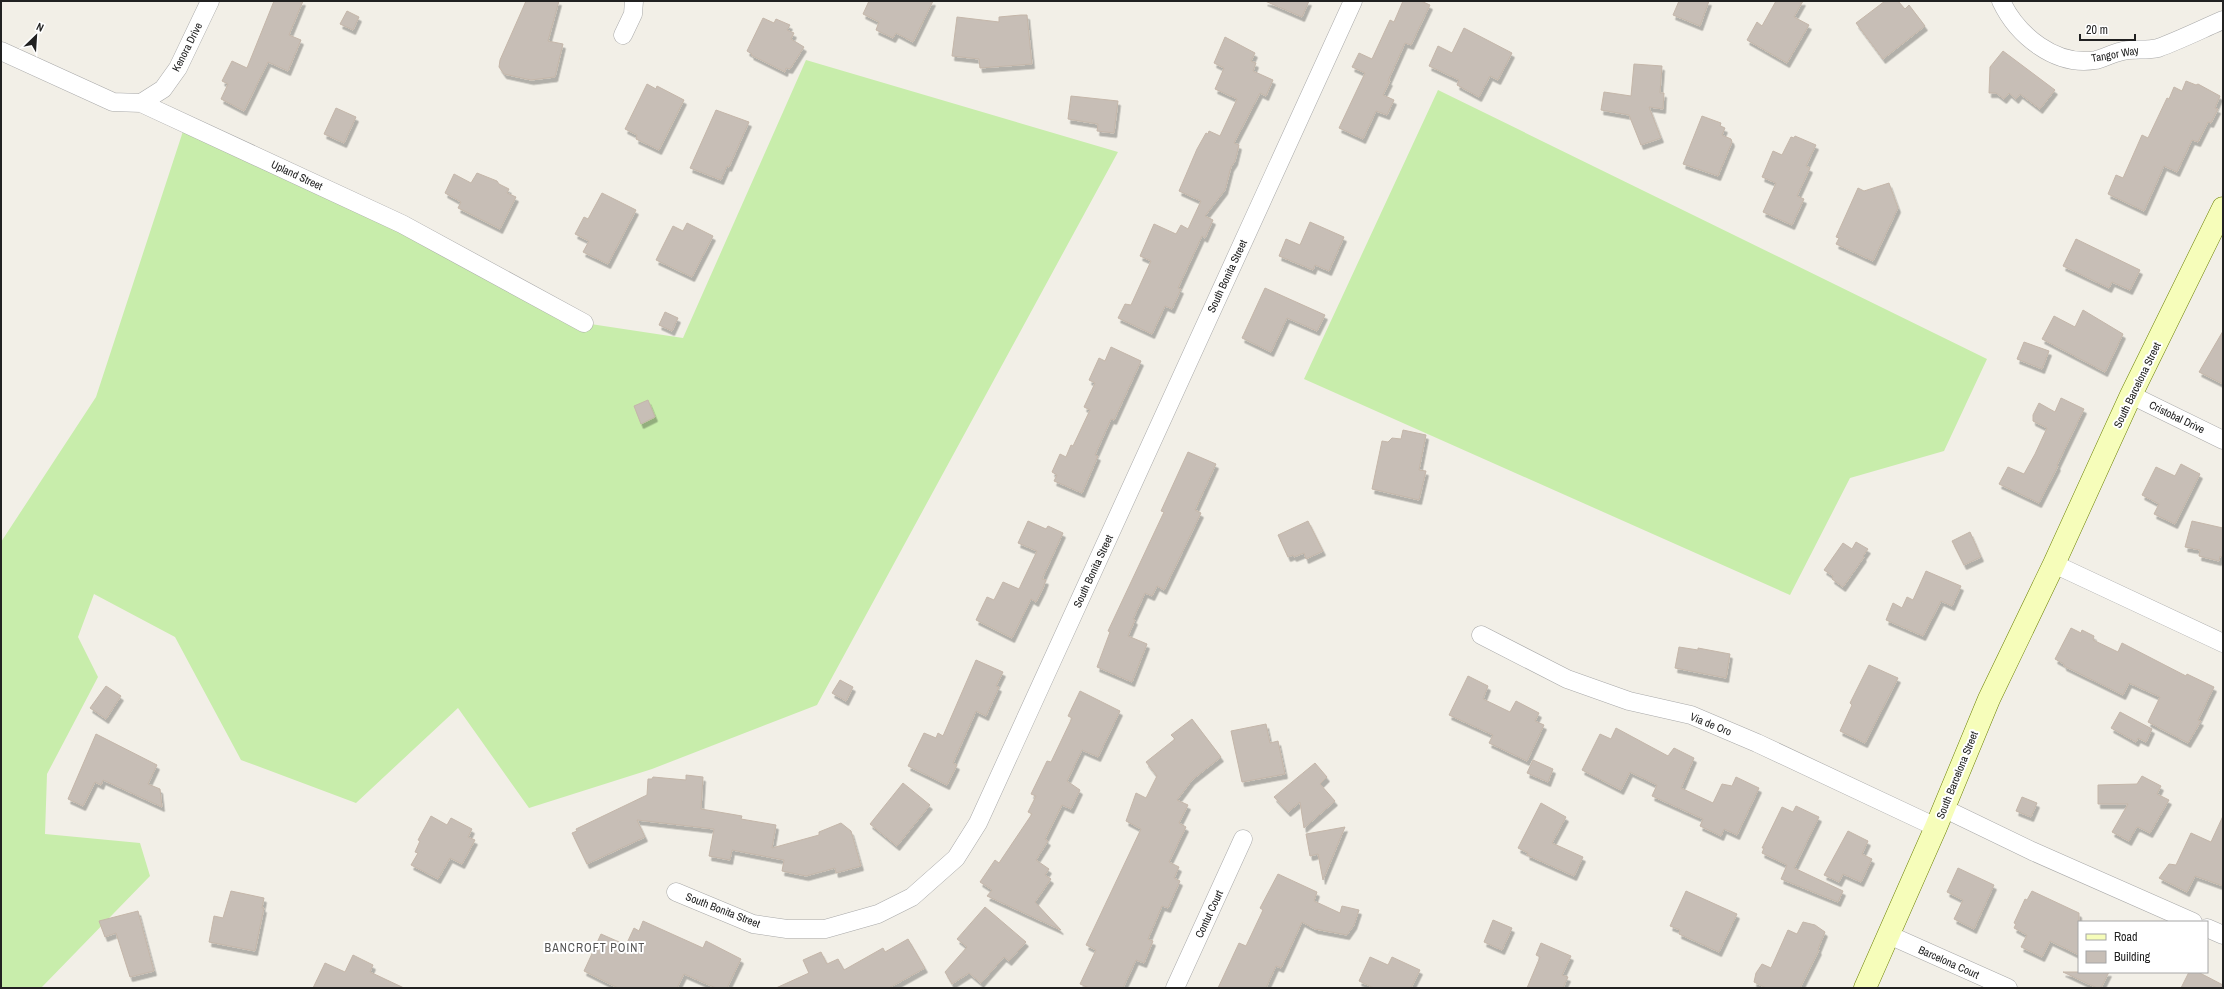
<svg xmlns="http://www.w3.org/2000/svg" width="2224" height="989" viewBox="0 0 2224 989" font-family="'Archivo Narrow',sans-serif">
  <defs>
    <filter id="shadow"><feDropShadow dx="2.5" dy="4.5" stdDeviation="0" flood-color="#0004"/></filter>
  </defs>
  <rect width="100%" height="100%" fill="#f2efe7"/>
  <!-- grass -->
  <path fill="#c8edab" d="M806 60 1118 152 817 705 652 769 529 808 458 708 356 803 241 760 175 637 94 594 78 637 98 677 47 774 45 834 140 843 150 876 41 988H1V542L96 397 187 119 584 323 683 338Z
    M1438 90 1987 359 1944 451 1850 478 1790 595 1304 379Z"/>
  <!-- building -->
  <path fill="#c7beb6" stroke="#c4b6a9" filter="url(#shadow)" d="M274 1H303L289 35 301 40 288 71 268 62 244 111 221 99 228 84 222 81 232 61 247 68Z
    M526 1H559L548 41 563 44 555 77 531 80 504 74 499 67 500 60Z
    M869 1H933L913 42 896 33 893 38 876 30 879 22 863 14Z
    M1265 1H1309L1302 17Z
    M1403 1H1421L1430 5 1411 45 1405 43 1388 81H1390L1383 95 1394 100 1387 115 1376 111 1363 139 1339 128 1365 73 1352 67 1359 53 1372 59 1390 20 1394 22Z
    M1679 1H1709L1700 26 1673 15Z
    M1776 1H1803L1794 17 1809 25 1787 63 1747 40 1757 22 1762 26Z
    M1885 1H1898L1905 9 1909 5 1925 26 1883 59 1856 23Z
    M347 11 359 17 353 30 340 24Z
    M1021 15H1027L1032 64 980 68 979 59 952 56 957 17 999 22V17Z
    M763 18 774 23 776 19 790 25 787 30 794 33 791 39 804 47 790 69 786 68 785 72 751 55 752 54 747 51Z
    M1464 28 1512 53 1498 80 1490 76 1479 97 1457 85 1459 80 1429 66 1438 46 1452 53Z
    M1225 37 1255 53 1251 61 1256 63 1253 71 1273 80 1266 96 1260 93 1234 143 1239 145 1235 161 1231 167 1225 190 1205 216 1213 220 1205 238 1202 236 1178 288 1181 289 1172 309 1165 306 1152 334 1118 318 1125 304 1131 305 1151 261 1140 256 1154 224 1176 234 1181 225 1188 229 1201 201 1179 191 1197 149 1206 133 1208 134 1209 131 1220 136 1237 99 1215 89 1224 68 1214 63Z
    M2003 51 2055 90 2040 109 2020 94 2016 99 2009 93 2004 99 1996 93H1989L1990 67Z
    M1634 64 1662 66 1660 93H1664L1663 109 1649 107 1661 138 1641 145 1629 115 1601 110 1604 92 1631 96Z
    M2186 81 2196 85 2198 84 2220 96 2215 108 2218 109 2211 123 2208 122 2198 142 2192 140 2177 172 2164 166 2144 211 2108 194 2116 175 2123 178 2142 135 2148 138 2167 98 2169 99 2174 87 2182 91Z
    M647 84 656 89 657 86 684 100 659 150 636 139 637 135 625 129Z
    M1071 96 1118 101 1114 133 1097 131 1098 124 1068 119Z
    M336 108 356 117 344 143 324 134Z
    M716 110 749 122 729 167 727 166 721 180 690 168Z
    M1702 116 1721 123 1720 126 1725 128 1722 135 1731 139 1732 142 1718 176 1683 164Z
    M1795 136 1816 145 1806 166 1810 168 1797 196 1804 199 1792 225 1763 212 1776 183 1762 177 1773 151 1782 155 1791 137 1794 138Z
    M477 173 497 181 499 184 509 189 507 193 516 197 500 229 458 208 461 202 445 193 454 174 471 183Z
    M1889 183 1898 208 1873 261 1836 244 1839 238 1836 237 1858 188 1864 191Z
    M602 193 636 210 608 264 583 252 589 241 575 234 584 217 588 219Z
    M1310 222 1344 237 1329 271 1315 265 1313 270 1279 256 1286 239 1300 245Z
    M687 223 713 236 692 277 656 260 673 226 683 231Z
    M2076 239 2140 270 2130 290 2112 282 2109 288 2063 266Z
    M1265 288 1325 315 1317 331 1287 318 1271 352 1242 338Z
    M2083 310 2123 334 2105 372 2042 339 2054 316 2075 327Z
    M665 312 678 318 672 331 659 325Z
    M2223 331V384L2199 372Z
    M2024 342 2049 351 2042 369 2017 359Z
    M1111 347 1141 361 1114 420 1111 419 1095 455 1098 456 1082 493 1054 481 1057 475 1052 472 1060 454 1066 457 1071 445 1073 446 1090 410 1084 407 1095 383 1089 380 1099 358 1105 361Z
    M2061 398 2084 409 2057 465 2058 466 2039 503 1999 484 2008 467 2024 474 2035 454 2047 428 2033 421V415L2039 403 2055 412Z
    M648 400 655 417 641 424 634 406Z
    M1403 430 1426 435 1419 470 1426 471 1419 500 1372 489 1382 441 1388 442 1392 438 1401 439Z
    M1188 452 1216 464 1195 510 1201 513 1164 590 1157 586 1152 596 1145 593 1133 619 1135 620 1128 636 1147 644 1132 682 1097 667 1110 632 1108 631 1164 512 1161 511Z
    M2181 464 2200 474 2175 524 2154 514 2159 504 2142 495 2156 467 2175 476Z
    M1028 521 1046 529 1048 526 1063 533 1042 579 1046 580 1043 588 1036 602 1031 599 1012 638 976 620 987 597 994 600 1003 582 1019 589 1037 551 1018 543Z
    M1308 521 1323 551 1306 559 1304 553 1294 557 1293 555 1288 557 1278 535Z
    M2192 521 2223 528V557L2220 556 2219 561 2199 556 2200 550 2185 547Z
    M1970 532 1981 557 1964 565 1952 541Z
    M1856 542 1868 549 1863 556 1864 557 1843 587 1832 579 1833 576 1824 570 1843 543 1852 549Z
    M1926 571 1961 586 1952 606 1941 601 1923 636 1886 620 1893 603 1902 608 1907 597 1913 600Z
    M2071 628 2081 633 2082 630 2094 636 2093 640 2118 652 2122 643 2186 676 2187 674 2214 687 2198 720 2201 721 2188 743 2148 722 2160 697 2129 683 2123 695 2064 666V664L2055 659Z
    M1679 647 1698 650V648L1730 654 1726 678 1675 668Z
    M976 660 1003 672 996 686 999 687 986 716 976 711 953 763 957 765 947 785 908 766 924 733 936 738 938 733 943 736Z
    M1869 665 1898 678 1865 743 1840 731 1852 705 1850 703Z
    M1468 676 1488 686 1483 699 1510 712 1516 701 1539 713 1535 721 1544 725 1527 761 1489 743 1493 735 1449 715Z
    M840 680 853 687 846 701 832 693Z
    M106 686 121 696 106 719 90 708Z
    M1080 691 1120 711 1098 757 1082 750 1067 781 1080 790 1071 809 1062 805 1045 839 1048 841 1036 860 1049 869 1045 875 1051 879 1035 902 1061 930 987 896 992 890 980 882 995 860 999 863 1032 814 1028 812 1036 796 1031 794 1047 761 1051 762 1072 718 1068 716Z
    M2120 712 2152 729 2146 742 2138 738 2136 742 2111 728Z
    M1192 719 1221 757 1192 780 1177 800 1188 805 1179 823 1186 827 1169 862 1179 867 1174 878 1180 881 1168 908 1162 906 1148 939 1153 941 1144 963 1136 960 1123 988H1089L1080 984 1096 950 1086 945 1141 829 1126 821 1136 793 1146 798 1157 776 1146 762 1175 739 1171 735Z
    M1266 724 1270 743 1278 741 1285 774 1242 782 1231 731Z
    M1616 728 1668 756 1674 748 1694 758 1681 788 1713 803 1722 784 1732 786 1736 777 1759 788 1737 835 1724 829 1721 836 1700 826 1703 819 1652 796 1657 785 1630 772 1621 790 1582 770 1600 734 1611 739Z
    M96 734 157 765 148 784 160 789 162 807 103 780 101 785 95 782 83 806 68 799Z
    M1533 760 1553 769 1548 782 1527 773Z
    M1315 763 1327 777 1320 784 1335 801 1304 828 1300 802 1288 812 1274 797Z
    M686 775 703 777 701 809 742 816 741 819 776 825 772 848 819 835V832L841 823 851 831 861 866 836 873 835 868 806 876 782 871 784 860 732 850 730 860 709 856 714 829 637 820 645 837 587 864 572 833 577 831 576 829 647 795 648 779H652L653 777 686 780Z
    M2142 776 2161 786 2157 794 2169 800 2150 833 2138 827 2136 828 2129 841 2112 832 2128 804H2098V785L2137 784Z
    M903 783 930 805 897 846 870 824Z
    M2022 797 2037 803 2031 817 2016 811Z
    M1541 803 1566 817 1552 843 1583 857 1574 876 1527 855 1528 853 1518 848Z
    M1796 806 1819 817 1794 868 1843 891 1838 902 1781 879 1787 865 1762 853 1764 848H1762L1782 807 1793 812Z
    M431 816 447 825 451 818 472 829 468 837 475 840 462 864 450 858 438 879 411 865 418 853 415 852 420 841 418 840Z
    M2223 816V886L2195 876 2187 892 2159 878 2169 864 2176 865 2191 833 2211 842Z
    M1345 827 1323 880 1318 854 1310 856 1306 834Z
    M1848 831 1868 841 1862 854 1872 859 1861 882 1843 874 1839 882 1824 875Z
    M1958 868 1994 885 1974 929 1954 919 1963 900 1947 892Z
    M1278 874 1317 892 1314 901 1340 913 1342 906 1359 910 1354 925 1347 935 1315 929 1302 922 1281 968 1276 966 1266 988H1218L1239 943 1246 946 1263 910 1260 908Z
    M231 891 264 898 262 908H264L255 951 209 942 214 916 223 918Z
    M1686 891 1737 914 1719 952 1679 934 1680 930 1670 926Z
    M2032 891 2079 913V955L2050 941 2042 957 2021 947 2027 935 2014 928 2016 924 2014 923 2025 899 2027 900Z
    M985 907 1026 942 1009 961 1004 957 981 983 969 973 952 984 945 972 967 947 957 939Z
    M138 911 154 971 130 977 116 933 105 937 99 921Z
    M1493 920 1512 928 1502 950 1484 942Z
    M643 921 703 948 706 941 741 959 727 988H716L684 974 677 988H618L584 971 601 934 626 945 634 928 639 931Z
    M1803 922 1815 925 1825 932 1818 949 1819 950 1800 988H1766L1754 982 1756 973 1762 964 1771 968 1788 930 1797 934Z
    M908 939 925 968 889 988H776L809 973 803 960 821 952 827 964 838 959 844 970 883 948 885 952Z
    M1541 943 1571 956 1562 975 1568 977 1563 988H1527L1540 957 1536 955Z
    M353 955 373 965 370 972 404 988H313L325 963 345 972Z
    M1370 957 1388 965 1392 957 1420 970 1411 988H1374L1359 981Z
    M2063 972H2109L2101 988H2097Z
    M2189 972H2198L2223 985V988H2181Z"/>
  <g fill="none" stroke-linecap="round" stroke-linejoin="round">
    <!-- minor casing -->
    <g stroke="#a8a8a8" stroke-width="19">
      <path id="minor" d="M2001 1C2017 35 2055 67 2096 60 2104 58 2111 54 2119 52 2131 48 2146 51 2158 48 2180 40 2202 29 2223 20
        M623 35 633 14 634 1
        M1 51 113 102 141 103 402 224 584 323
        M141 103 163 89 178 68 210 1
        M2131 395 2223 440
        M2054 564 2223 643
        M1481 635 1567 679 1629 701 1691 715 1757 743 1936 827
        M1943 808 2032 851 2193 922
        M676 892 753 924 787 929H825L878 914 912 897 956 858 978 823 1353 1
        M2207 928 2223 935
        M1889 935 2008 988
        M1175 988 1243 839"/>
    </g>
    <!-- secondary casing -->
    <g stroke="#6b8000" stroke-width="23">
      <path id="secondary" d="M1865 988 1936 827 1989 699 2054 564 2131 395 2223 208"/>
    </g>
    <!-- minor -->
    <use href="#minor" stroke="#fff" stroke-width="18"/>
    <!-- secondary -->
    <use href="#secondary" stroke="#f6fdba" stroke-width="22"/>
  </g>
  <g text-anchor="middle" stroke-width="4" stroke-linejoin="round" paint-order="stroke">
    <!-- street labels -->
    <g font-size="11" fill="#212121" stroke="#fff">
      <text transform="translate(187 47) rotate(-63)" y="4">Kenora Drive</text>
      <text transform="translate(2115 54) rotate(-10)" y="4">Tangor Way</text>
      <text transform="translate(297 175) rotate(25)" y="4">Upland Street</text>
      <text transform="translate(1227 276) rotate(-65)" y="4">South Bonita Street</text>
      <text transform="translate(2137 385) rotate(-64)" y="4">South Barcelona Street</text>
      <text transform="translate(2177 417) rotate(26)" y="4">Cristobal Drive</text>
      <text transform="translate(1093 571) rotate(-65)" y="4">South Bonita Street</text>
      <text transform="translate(1711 724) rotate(22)" y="4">Via de Oro</text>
      <text transform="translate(1957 775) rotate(-68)" y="4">South Barcelona Street</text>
      <text transform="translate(723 910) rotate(21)" y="4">South Bonita Street</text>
      <text transform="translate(1209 914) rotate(-65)" y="4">Contut Court</text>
      <text transform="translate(1949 962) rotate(24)" y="4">Barcelona Court</text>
    </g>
    <!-- neighbourhood labels -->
    <g font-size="12" letter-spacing="1" fill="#545454" stroke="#fff">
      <text x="595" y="952">BANCROFT POINT</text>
    </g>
  </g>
  <!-- border -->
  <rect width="2224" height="989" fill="none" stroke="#212121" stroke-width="4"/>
  <!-- legend -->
  <rect x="2078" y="921" width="130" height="52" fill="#ffffff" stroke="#a6a6a6"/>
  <rect x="2086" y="934" width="20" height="6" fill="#f6fdba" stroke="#a6a6a6"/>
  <text x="2114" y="941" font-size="12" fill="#212121">Road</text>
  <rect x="2086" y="951" width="20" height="12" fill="#c7beb6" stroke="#a6a6a6"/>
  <text x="2114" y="961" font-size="12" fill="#212121">Building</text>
  <!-- north arrow -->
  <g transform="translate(36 36) rotate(25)" stroke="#ffffff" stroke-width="3" paint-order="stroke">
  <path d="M0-3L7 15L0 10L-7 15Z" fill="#212121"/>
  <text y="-6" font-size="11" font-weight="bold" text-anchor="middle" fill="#212121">N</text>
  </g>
  <!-- scale -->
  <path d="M2080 34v6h55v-6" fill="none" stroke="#212121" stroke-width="2"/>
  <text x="2086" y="34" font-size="12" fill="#212121" stroke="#ffffff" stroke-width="3" paint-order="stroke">20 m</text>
</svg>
